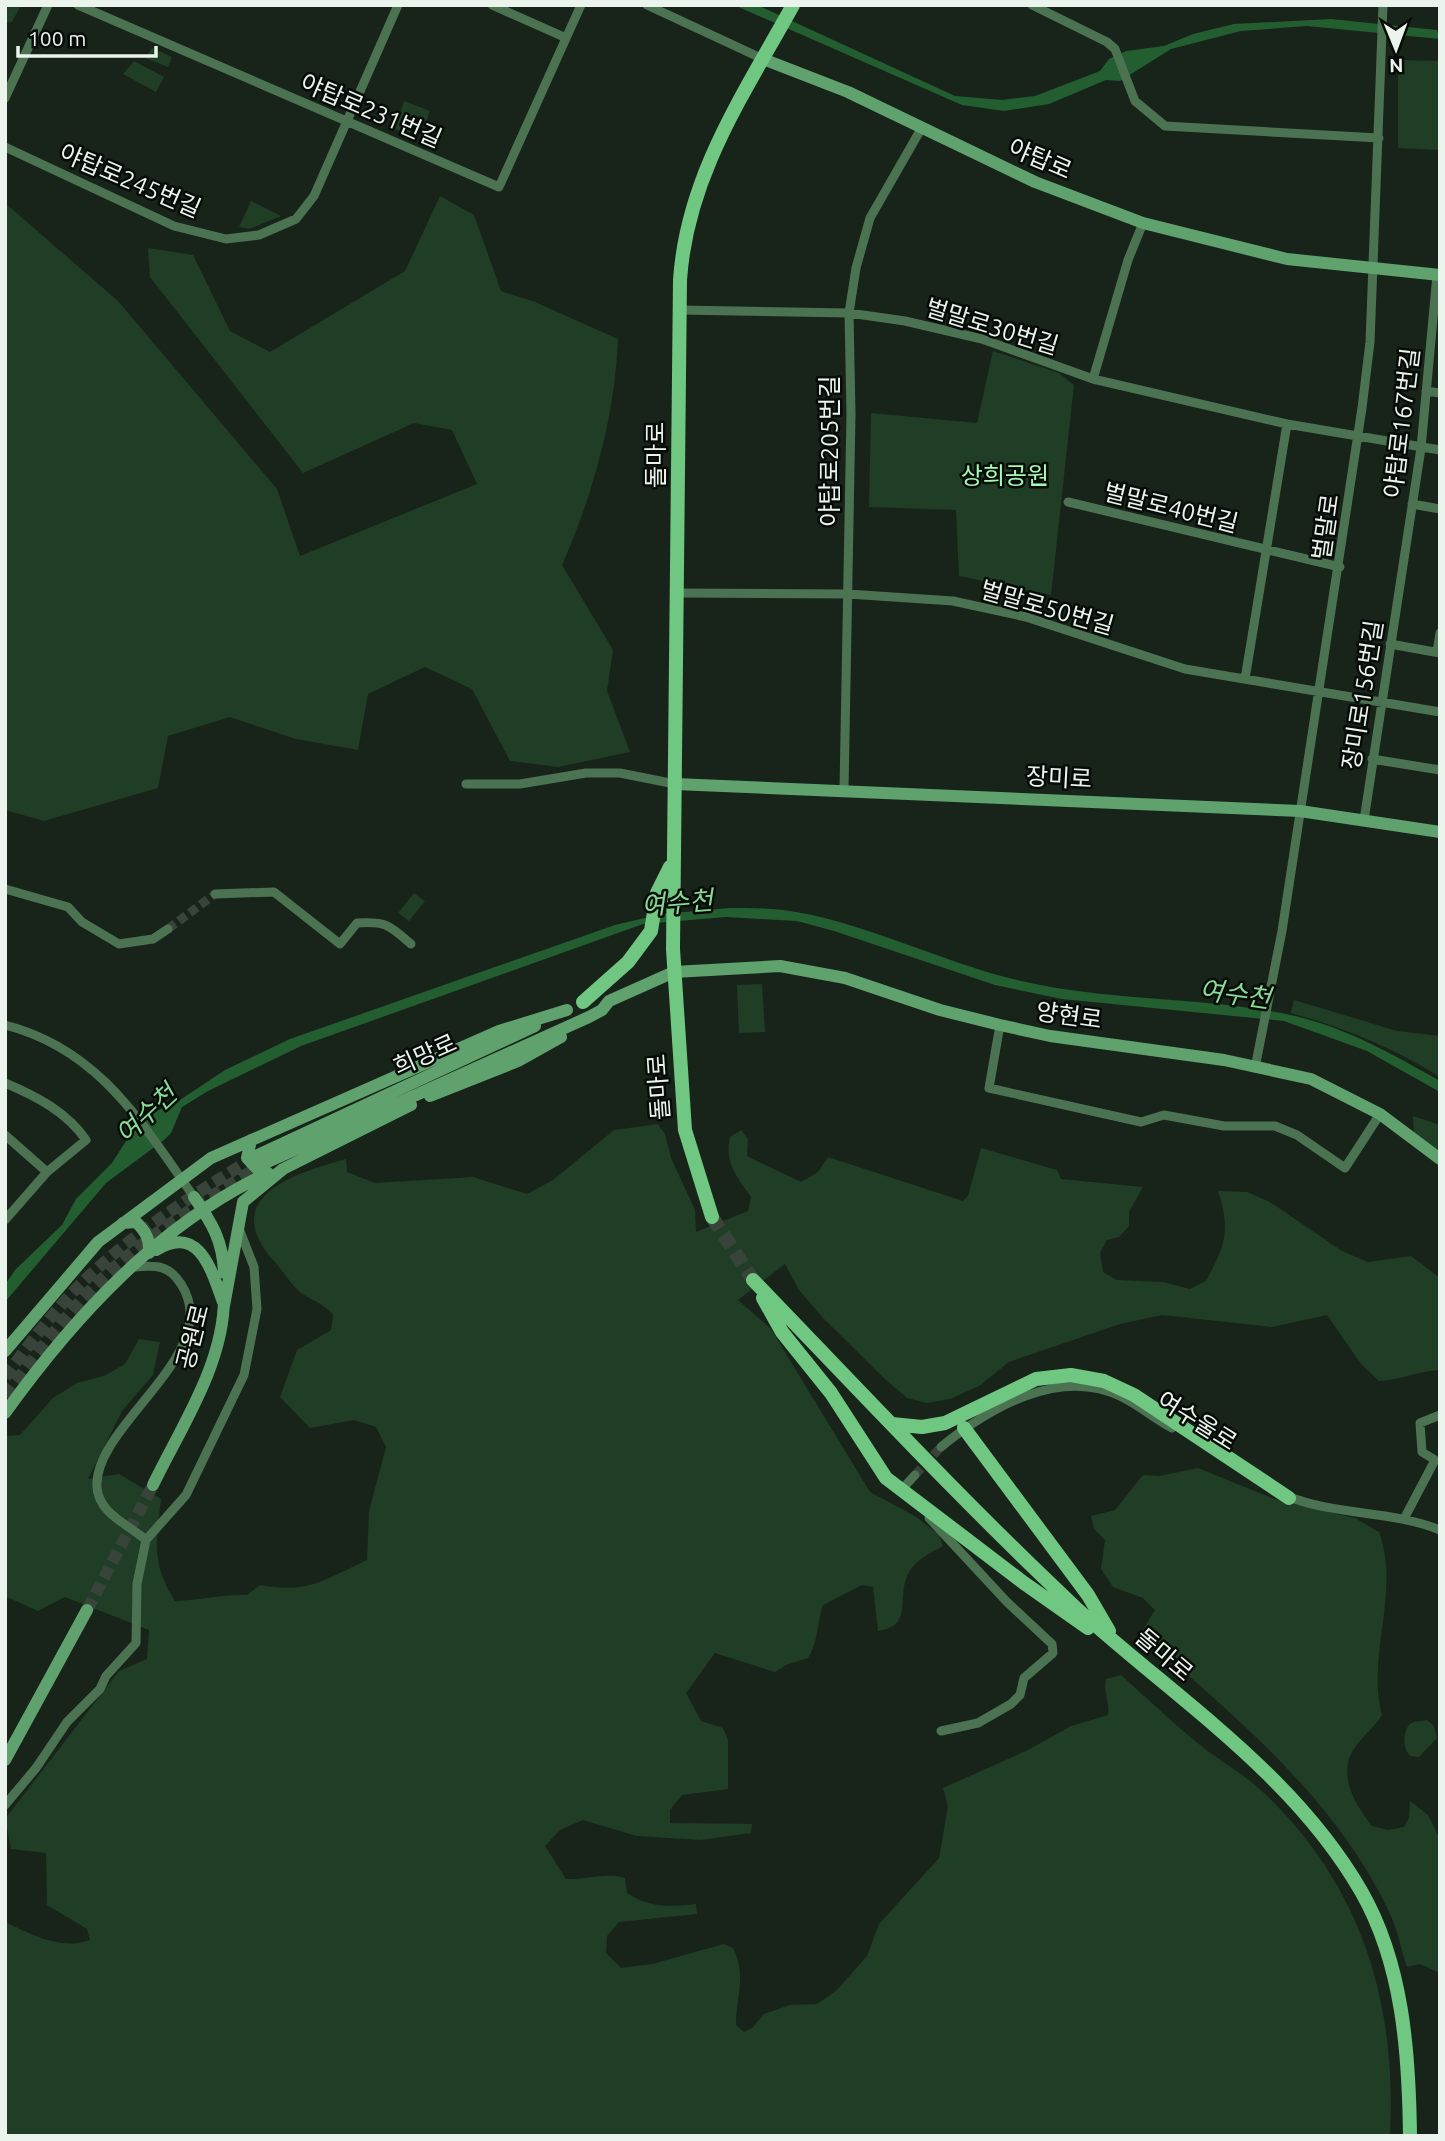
<svg xmlns="http://www.w3.org/2000/svg" width="1445" height="2141" viewBox="0 0 1445 2141" font-family="Ubuntu,'Noto Sans KR',sans-serif">
  <rect width="100%" height="100%" fill="#18241a"/>
  <!-- green -->
  <path fill="#1f3e25" d="M5 5H21L12 22 5 23Z
    M152 48 172 57 168 67 145 58Z
    M1398 60 1440 61V150L1398 148Z
    M134 61 164 77 156 92 123 74Z
    M404 101 430 111 426 122 416 119 409 135 395 129Z
    M440 196 474 215 501 291 535 302 618 339C615 416 593 495 562 565L613 650 607 691 630 752 558 767 510 761 472 689 425 667 368 694 358 750 296 739 230 717 168 736 158 788 44 821 5 810V203L118 301 277 489 300 556 477 484 452 430 414 423 303 473 150 277 148 248 193 255 230 331 270 352 405 271Z
    M251 201 281 216 249 229 239 227Z
    M993 351 1059 373 1074 385 1051 595 959 576 956 510 869 507 871 413 977 423Z
    M414 893 425 901 409 921 398 913Z
    M762 984 765 1032 739 1033 737 985Z
    M1294 1000 1397 1031 1440 1036V1077C1392 1047 1345 1028 1291 1013Z
    M1413 1116 1440 1125V1152L1414 1134Z
    M658 1124 665 1134 671 1158 695 1210 696 1232 748 1211 751 1197C737 1177 724 1162 730 1137L741 1130 748 1139 747 1156 801 1182 818 1172 828 1157 963 1201 968 1196 981 1148 1057 1170 1061 1179 1143 1187 1129 1212V1226L1119 1237 1107 1240 1100 1253 1103 1272 1117 1280 1163 1282 1190 1289 1206 1281C1225 1246 1231 1230 1218 1191L1247 1192 1270 1202 1342 1251 1368 1262 1411 1256 1440 1278V1370C1418 1371 1401 1380 1379 1381L1361 1364 1327 1315 1272 1327 1162 1315 1120 1324 1009 1362 979 1386 950 1399 927 1403 907 1398 885 1379 823 1318 799 1290 785 1264 738 1300 771 1329 870 1492 915 1516 939 1535 943 1546C930 1553 915 1560 908 1574 896 1598 914 1626 878 1631L873 1587 862 1585 823 1605C817 1623 818 1643 808 1658L786 1665 775 1672 715 1653 686 1693 701 1721 723 1728 728 1740V1789L682 1795 670 1810V1823L752 1824 751 1833 701 1840 637 1836 583 1820 560 1830 545 1846 566 1879C587 1880 606 1872 625 1878L627 1893C650 1908 669 1907 696 1904L697 1914 619 1922 607 1936 606 1953 621 1968 652 1964 724 1944 733 1948C747 1976 736 1996 736 2025L744 2032 752 2028 764 2014 790 2005 817 2004 837 1990 867 1956 879 1924 939 1858 948 1806 943 1788 1028 1750 1071 1726 1108 1715C1110 1701 1103 1692 1106 1679L1121 1675C1149 1700 1176 1726 1205 1749 1225 1764 1247 1776 1265 1794 1362 1887 1397 2003 1390 2136H5V1922C31 1934 61 1951 90 1940L87 1929 47 1905 46 1853 11 1849 5 1819 119 1671 147 1659 149 1630 65 1597 38 1611 5 1596V1436L20 1435 53 1398 77 1383 104 1376 125 1364 139 1339 160 1342 153 1375 122 1411 88 1479 119 1474 161 1499C156 1542 151 1562 175 1601 200 1600 222 1594 247 1595L260 1585C309 1594 323 1580 367 1560L369 1511 386 1447 376 1427 354 1420 310 1428 280 1397 297 1350 331 1330 333 1314C320 1302 314 1301 301 1293 291 1285 282 1269 273 1260 218 1197 295 1173 346 1159L347 1172 375 1183 473 1177 527 1194 553 1180 614 1130Z
    M1198 1468 1277 1500 1355 1518 1379 1532C1401 1593 1366 1654 1382 1715 1374 1728 1357 1741 1351 1754 1339 1779 1357 1807 1372 1826L1388 1830 1404 1827 1409 1818 1410 1801 1428 1815 1440 1839V1973L1420 1964 1407 1967C1401 1950 1398 1932 1391 1916 1337 1798 1234 1717 1141 1633L1155 1610 1143 1598 1113 1587 1101 1569 1105 1540 1094 1529 1091 1516 1115 1510 1143 1475 1159 1476Z
    M1427 1720 1434 1726 1437 1738 1419 1757 1410 1756C1403 1749 1402 1732 1410 1724 1414 1721 1422 1721 1427 1720Z"/>
  <!-- water -->
  <path fill="#235e31" d="M734 5H757L955 96 1002 100 1035 96 1100 71 1109 59 1126 51 1164 46 1193 34 1234 24 1331 19 1437 30 1440 39 1307 26 1241 31 1171 49 1120 81 1106 80 1049 104 1004 111 962 105Z
    M730 908C747 908 765 908 783 910 861 920 942 963 1021 981 1112 1002 1205 996 1295 1016 1347 1028 1394 1055 1440 1081V1092L1367 1051 1284 1021 1062 999 995 985 834 931 797 921 726 917 643 924 301 1046 208 1091 182 1107 171 1133 164 1140 106 1183 5 1302V1285L15 1270 62 1225 76 1199 112 1163 135 1127 152 1113 177 1102 225 1070 290 1039 615 925 662 914Z"/>
  <g fill="none" stroke-linecap="round" stroke-linejoin="round">
    <!-- street-tunnel -->
    <path stroke="#38433a" stroke-width="9" stroke-dasharray="9 4.5" stroke-linecap="butt" d="M168 929 215 894
      M915 1475 941 1447"/>
    <!-- secondary-tunnel -->
    <path stroke="#38433a" stroke-width="12" stroke-dasharray="12 6" stroke-linecap="butt" d="M5 1377C28 1346 53 1312 80 1285 132 1233 195 1194 258 1155
      M5 1396C31 1362 57 1326 86 1295 136 1241 201 1203 263 1164
      M87 1610 153 1485"/>
    <!-- primary-tunnel -->
    <path stroke="#38433a" stroke-width="14" stroke-dasharray="14 7" stroke-linecap="butt" d="M712 1217 753 1280"/>
    <!-- street -->
    <path stroke="#4b7352" stroke-width="9" d="M78 5 499 187 581 5
      M492 5 564 37
      M647 5 763 59
      M1032 5 1107 42 1115 49 1135 101 1165 126 1379 138
      M5 98 48 5
      M5 147 174 226 226 239 259 235 296 219 314 196 398 5
      M679 310 849 313 905 321 982 339 1093 379 1287 424 1440 450
      M1093 379 1128 260 1143 223
      M1426 391 1440 393
      M1068 502 1340 567
      M1412 504 1440 509
      M678 593 848 594 953 601 1026 617 1185 669 1440 712
      M1390 644 1440 653
      M1437 652 1440 633
      M1245 679 1287 424
      M1372 759 1440 770
      M466 784H520L586 773H620L675 784
      M844 789 851 414 849 313 856 268 870 218 921 129
      M1364 820 1421 448 1437 275
      M5 889 68 907 82 922 119 944 153 939 168 929
      M215 894 274 892 340 944 357 923C386 921 389 925 411 944
      M5 1025C99 1049 141 1122 194 1197
      M1000 1025 989 1088 1141 1122 1164 1115 1224 1126H1275L1297 1135 1345 1168 1380 1114
      M1255 1068 1282 931 1362 408 1370 342 1383 5
      M5 1083C36 1096 67 1112 86 1140L47 1172 5 1220
      M5 1135 47 1172
      M135 1267C156 1265 169 1265 181 1284 226 1353 93 1425 97 1487 98 1513 129 1525 146 1540L186 1495 244 1375 257 1309 254 1267 238 1226
      M941 1447C989 1408 1060 1366 1122 1397 1140 1406 1155 1419 1172 1428
      M906 1492 903 1488 915 1475
      M1287 1496C1336 1516 1391 1510 1440 1530
      M1405 1517 1435 1460 1422 1452 1420 1423 1440 1415
      M929 1518 1007 1602 1052 1644 1053 1653 1024 1678 1020 1695 1011 1704 978 1723 941 1731
      M5 1805 36 1768 67 1722 100 1689 106 1676 136 1643 137 1584 146 1540"/>
    <!-- secondary -->
    <path stroke="#60a26d" stroke-width="12" d="M763 59 848 92 1035 182 1143 223 1287 259 1440 275
      M675 784 1300 811 1440 832
      M430 1096 518 1061 561 1037
      M251 1140 247 1158 257 1169 268 1174
      M258 1155 535 1026
      M263 1164 589 1017 602 1010 609 1001 674 972 780 966 845 978 940 1010 1000 1025 1050 1036 1224 1060 1311 1079 1380 1114 1440 1159
      M194 1197C212 1223 223 1241 224 1273
      M123 1223 136 1222C146 1232 150 1239 149 1253
      M156 1250C199 1224 211 1269 223 1302
      M224 1306 243 1202 283 1169 411 1105
      M5 1351 98 1242 211 1158 499 1031 567 1010
      M5 1413C74 1317 159 1224 268 1173
      M153 1485C181 1427 224 1364 224 1298
      M5 1760 87 1610"/>
    <!-- primary -->
    <path stroke="#6fc781" stroke-width="14" d="M583 1002 628 962 651 931 657 893 670 867
      M712 1217 685 1130 673 949 680 280C687 176 744 94 793 5
      M753 1280C860 1391 964 1503 1076 1608 1175 1698 1293 1773 1361 1891 1403 1964 1409 2053 1410 2136
      M763 1298 782 1332 831 1393 886 1478 1024 1583 1088 1628
      M892 1424 922 1427 945 1423 1036 1379 1071 1375 1104 1381 1134 1395 1289 1498
      M964 1428 1088 1595 1109 1631"/>
  </g>
  <g text-anchor="middle" stroke-width="5" stroke-linejoin="round" paint-order="stroke">
    <!-- street labels -->
    <g font-size="24" fill="#ebf4ec" stroke="#070c08">
      <text transform="translate(371 111) rotate(23)" y="8">야탑로231번길</text>
      <text transform="translate(1040 159) rotate(23)" y="8">야탑로</text>
      <text transform="translate(130 181) rotate(23)" y="8">야탑로245번길</text>
      <text transform="translate(992 327) rotate(17)" y="8">벌말로30번길</text>
      <text transform="translate(1402 423) rotate(-83)" y="8">야탑로167번길</text>
      <text transform="translate(830 451) rotate(-90)" y="8">야탑로205번길</text>
      <text transform="translate(656 455) rotate(-90)" y="8">돌마로</text>
      <text transform="translate(1171 508) rotate(14)" y="8">벌말로40번길</text>
      <text transform="translate(1326 527) rotate(-82)" y="8">벌말로</text>
      <text transform="translate(1047 608) rotate(16)" y="8">벌말로50번길</text>
      <text transform="translate(1363 695) rotate(-81)" y="8">장미로156번길</text>
      <text transform="translate(1059 778) rotate(3)" y="8">장미로</text>
      <text transform="translate(1069 1016) rotate(8)" y="8">양현로</text>
      <text transform="translate(425 1055) rotate(-24)" y="8">희망로</text>
      <text transform="translate(659 1087) rotate(-94)" y="8">돌마로</text>
      <text transform="translate(193 1337) rotate(-76)" y="8">공원로</text>
      <text transform="translate(1197 1421) rotate(32)" y="8">여수울로</text>
      <text transform="translate(1164 1655) rotate(40)" y="8">돌마로</text>
    </g>
    <!-- park labels -->
    <g font-size="24" fill="#a5f9b4" stroke="#070c08">
      <text x="1005" y="484">상희공원</text>
    </g>
    <!-- water labels -->
    <g font-size="26" font-style="italic" fill="#88db97" stroke="#070c08">
      <text transform="translate(677 903) rotate(-5)" y="9">여수천</text>
      <text transform="translate(1235 994) rotate(8)" y="9">여수천</text>
      <text transform="translate(146 1114) rotate(-43)" y="9">여수천</text>
    </g>
  </g>
  <!-- border -->
  <rect width="1445" height="2141" fill="none" stroke="#ebf4ec" stroke-width="14"/>
  <!-- north arrow -->
  <g transform="translate(1396 49) rotate(179)" stroke="#070c08" stroke-width="5" paint-order="stroke">
  <path d="M0-5L12 26L0 18L-12 26Z" fill="#ebf4ec"/>
  <text y="-10" font-size="19" font-weight="bold" text-anchor="middle" fill="#ebf4ec">N</text>
  </g>
  <!-- scale -->
  <path d="M18 46v10h138v-10" fill="none" stroke="#ebf4ec" stroke-width="3.5"/>
  <text x="28" y="46" font-size="21" fill="#ebf4ec" stroke="#070c08" stroke-width="5" paint-order="stroke">100 m</text>
</svg>
